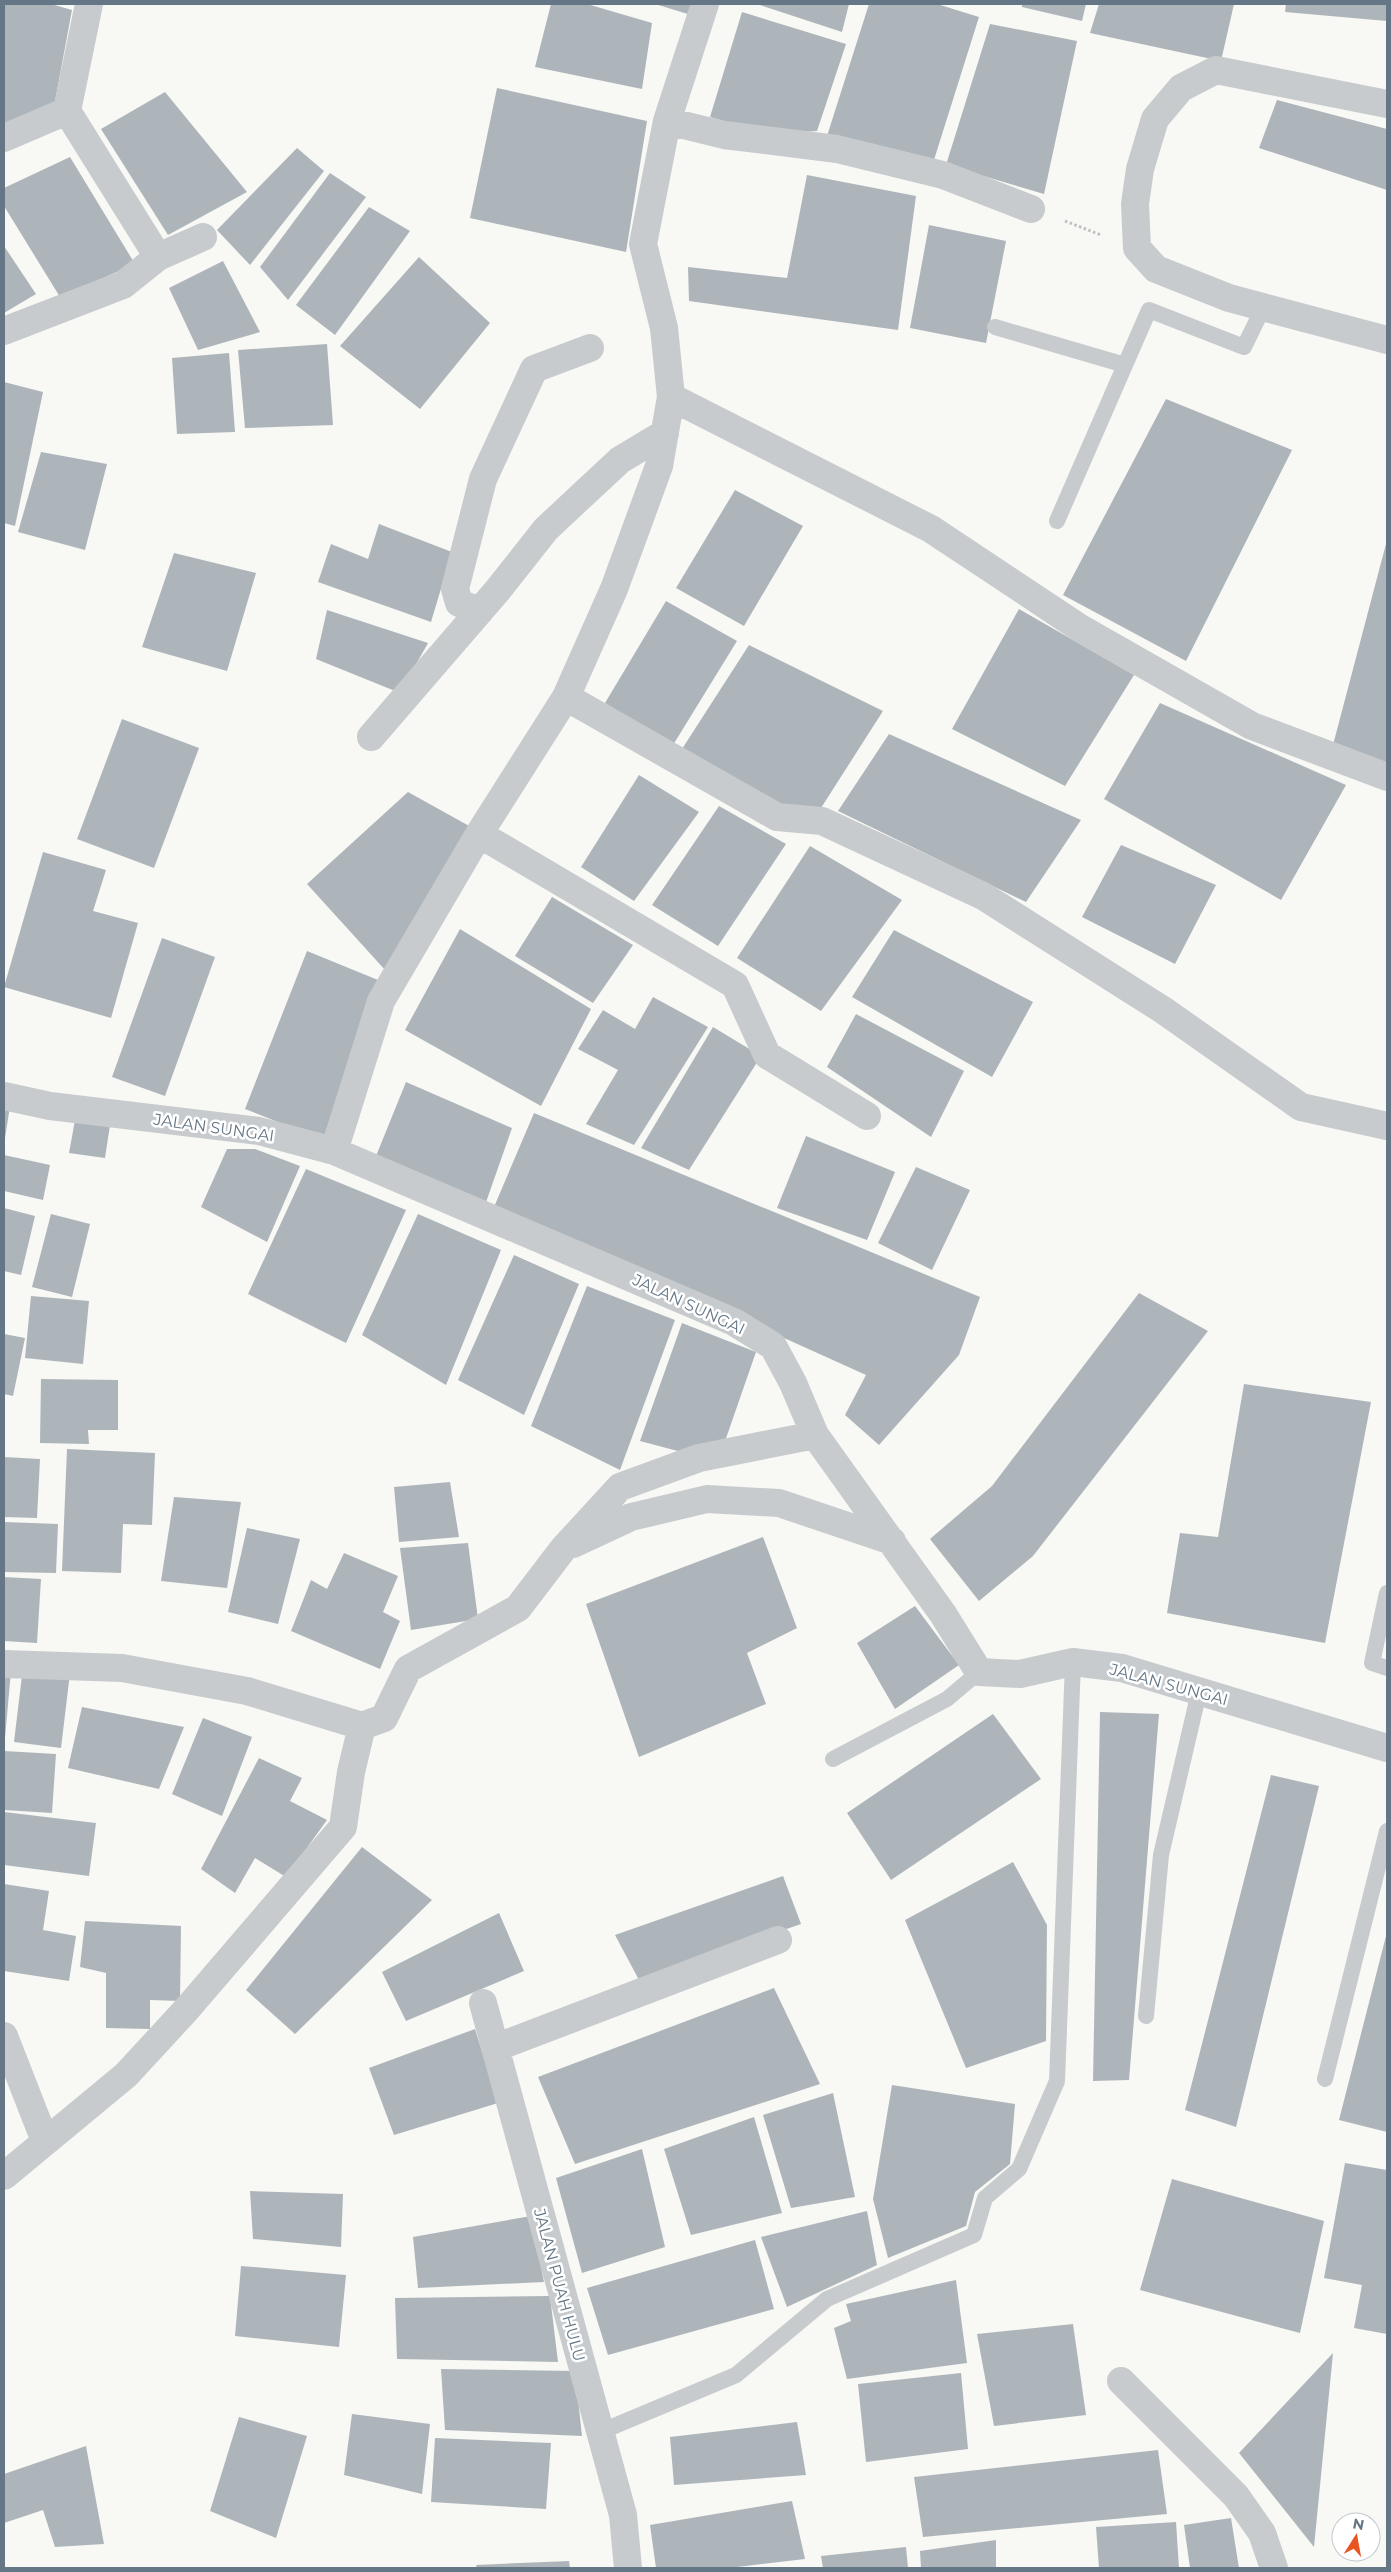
<svg xmlns="http://www.w3.org/2000/svg" width="1391" height="2572" viewBox="0 0 1391 2572" font-family="Montserrat,sans-serif">
  <rect width="100%" height="100%" fill="#f8f8f4"/>
  <!-- building -->
  <path fill="#adb5bb" d="M4 4H51L72 10 54 107 4 124Z
    M551 4H587L652 23 642 89 535 67Z
    M655 4H694L691 15Z
    M757 4H849L842 32Z
    M869 4H937L979 17 933 163 827 136Z
    M1022 4H1086L1082 21 1022 7Z
    M1099 4H1234L1221 61 1090 33Z
    M1286 4H1387V21L1285 12Z
    M742 12 846 44 817 131 768 134 710 117Z
    M990 24 1077 41 1044 194 946 165Z
    M497 88 647 121 626 252 470 218Z
    M165 92 247 192 168 235 101 129Z
    M1277 100 1387 129V190L1259 148Z
    M297 148 324 171 250 265 217 230Z
    M70 157 135 264 60 297 4 206V188Z
    M330 173 366 197 288 300 260 267Z
    M807 175 916 196 898 330 689 301 688 267 787 278Z
    M369 207 410 231 335 335 296 305Z
    M929 225 1006 241 986 343 910 328Z
    M4 246 36 294 4 313Z
    M419 257 490 323 420 409 340 346Z
    M223 261 260 332 198 350 169 288Z
    M327 344 333 425 245 428 238 350Z
    M229 353 235 432 177 434 172 358Z
    M4 382 43 392 15 526 4 523Z
    M1166 399 1292 450 1186 661 1063 595Z
    M41 452 107 464 85 550 18 532Z
    M735 490 803 526 744 626 676 588Z
    M379 524 452 552 431 622 318 582 331 544 368 559Z
    M1387 540V765L1333 745Z
    M174 553 256 573 227 671 142 647Z
    M666 601 737 641 673 745 605 703Z
    M1019 609 1134 675 1065 786 952 729Z
    M327 610 428 643 400 693 316 659Z
    M749 645 883 711 821 808 780 805 682 749Z
    M1160 703 1346 785 1281 900 1104 799Z
    M122 719 199 748 154 868 77 839Z
    M889 734 1081 820 1026 902 838 811Z
    M639 775 699 812 634 901 581 867Z
    M408 792 471 827 386 971 307 884Z
    M719 806 786 844 718 946 652 905Z
    M1121 845 1216 885 1175 964 1082 917Z
    M810 846 902 900 821 1011 737 958Z
    M43 852 106 870 93 911 138 923 111 1018 4 987Z
    M552 897 633 945 593 1003 515 956Z
    M460 929 591 1009 541 1106 405 1030Z
    M894 930 1033 1002 992 1077 852 997Z
    M162 938 215 957 165 1096 112 1077Z
    M307 951 378 980 323 1140 245 1109Z
    M653 997 708 1027 634 1145 586 1124 618 1070 578 1049 603 1010 635 1029Z
    M856 1014 964 1071 931 1137 827 1067Z
    M713 1027 761 1056 689 1170 641 1148Z
    M406 1082 512 1128 485 1205 376 1156Z
    M4 1099 11 1100 5 1138H4Z
    M534 1113 980 1297 959 1355 879 1445 845 1415 866 1375 494 1207Z
    M75 1120 110 1125 105 1158 69 1153Z
    M806 1136 895 1172 867 1240 777 1208Z
    M227 1149H255L300 1166 267 1242 201 1207Z
    M4 1155 50 1165 43 1200 4 1191Z
    M916 1167 970 1190 932 1270 878 1243Z
    M306 1169 406 1210 346 1343 248 1294Z
    M4 1208 35 1216 21 1275 4 1271Z
    M51 1214 90 1224 72 1297 32 1287Z
    M418 1214 501 1250 446 1385 362 1335Z
    M514 1255 579 1284 524 1415 458 1380Z
    M587 1286 675 1320 620 1470 531 1426Z
    M1139 1293 1208 1331 1033 1556 979 1601 930 1539 992 1486Z
    M31 1296 89 1301 83 1364 25 1358Z
    M682 1323 756 1352 724 1444 689 1454 640 1441Z
    M4 1334 25 1338 13 1396 4 1394Z
    M41 1379 118 1380V1430H88L89 1444 40 1443Z
    M1244 1384 1371 1402 1325 1643 1167 1613 1180 1533 1218 1537Z
    M67 1449 155 1453 152 1525 123 1524 121 1573 62 1571Z
    M4 1457 40 1459 37 1518 4 1517Z
    M450 1482 459 1537 399 1542 394 1487Z
    M174 1497 241 1502 227 1588 161 1581Z
    M4 1522 58 1524 56 1573 4 1572Z
    M247 1528 300 1539 278 1624 228 1612Z
    M763 1537 797 1628 747 1653 766 1704 639 1757 586 1604Z
    M468 1543 478 1619 411 1630 400 1548Z
    M344 1553 398 1576 383 1612 400 1621 380 1669 291 1631 311 1580 327 1589Z
    M4 1577 41 1579 37 1643 4 1641Z
    M915 1606 959 1665 895 1709 857 1643Z
    M23 1667 70 1673 61 1748 14 1742Z
    M4 1670 11 1671 5 1738H4Z
    M82 1707 184 1727 159 1789 68 1768Z
    M1100 1712 1159 1714 1129 2080 1093 2081Z
    M993 1714 1041 1779 891 1880 847 1813Z
    M203 1718 252 1737 222 1816 172 1794Z
    M4 1751 56 1754 52 1813 4 1810Z
    M259 1758 302 1778 290 1801 327 1820 286 1877 255 1858 235 1893 201 1869Z
    M1271 1775 1319 1786 1236 2127 1185 2110Z
    M4 1812 96 1823 89 1876 4 1865Z
    M362 1847 432 1900 295 2034 246 1990Z
    M1013 1862 1047 1925 1046 2041 966 2068 905 1920Z
    M783 1876 801 1924 639 1980 615 1935Z
    M4 1884 49 1891 43 1930 76 1936 69 1981 4 1971Z
    M499 1913 524 1971 406 2021 382 1972Z
    M85 1921 181 1926 180 2001 150 2000V2029L106 2028V1973L80 1967Z
    M1387 1932V2132L1339 2120Z
    M774 1988 820 2084 575 2164 538 2077Z
    M475 2029 498 2103 394 2135 369 2068Z
    M892 2085 1015 2104 1010 2164 975 2192 966 2226 888 2258 873 2199Z
    M833 2093 855 2197 791 2208 763 2115Z
    M754 2117 782 2213 691 2235 664 2149Z
    M642 2149 665 2247 582 2273 556 2178Z
    M1345 2163 1387 2170V2334L1354 2328 1362 2285 1324 2278Z
    M1172 2179 1324 2221 1300 2333 1140 2290Z
    M250 2191 343 2194 341 2247 253 2239Z
    M867 2211 877 2265 787 2307 761 2237Z
    M531 2216 544 2282 418 2288 413 2237Z
    M755 2240 774 2309 608 2355 587 2288Z
    M241 2266 346 2275 339 2347 235 2336Z
    M956 2280 967 2363 847 2379 834 2328 851 2321 846 2304Z
    M550 2296 558 2362 397 2359 395 2298Z
    M1073 2324 1086 2415 994 2426 977 2334Z
    M1333 2353 1314 2547 1239 2453Z
    M441 2369 575 2371 582 2436 445 2430Z
    M961 2373 968 2449 866 2462 858 2384Z
    M352 2414 430 2424 422 2494 344 2475Z
    M239 2417 307 2436 276 2538 210 2511Z
    M797 2422 806 2475 674 2485 670 2437Z
    M435 2438 551 2443 546 2509 431 2502Z
    M86 2446 104 2544 55 2547 43 2510 4 2523V2474Z
    M1158 2450 1167 2514 923 2537 914 2477Z
    M792 2501 805 2559 729 2568H656L650 2525Z
    M1231 2518 1239 2568H1190L1184 2525Z
    M1176 2522 1179 2568H1099L1096 2527Z
    M996 2540V2568H921L920 2551Z
    M906 2547 908 2568H823L821 2556Z
    M569 2561 570 2568H477L476 2565Z"/>
  <g fill="none" stroke-linecap="round" stroke-linejoin="round">
    <!-- path -->
    <path stroke="#bec1c3" stroke-width="3" stroke-dasharray="2.5 2.5" stroke-linecap="butt" d="M1065 221 1101 235"/>
    <!-- service -->
    <path stroke="#c7cbce" stroke-width="16" d="M995 327 1125 365
      M1057 521 1149 310 1244 347 1263 308
      M1387 1593 1372 1663 1387 1668
      M833 1759 947 1699 979 1672
      M1146 2016 1161 1855 1199 1692
      M1325 2079 1387 1831
      M600 2432 736 2375 827 2299 974 2235 985 2198 1019 2169 1057 2081 1073 1662"/>
    <!-- minor -->
    <path stroke="#c7cbce" stroke-width="28" d="M1387 104 1216 70 1181 88 1155 119 1140 169 1135 204 1137 248 1156 269 1229 298 1387 340
      M67 111 158 257
      M667 121 724 135 837 149 943 175 1031 209
      M4 138 67 111 89 4
      M4 331 123 285 158 257 203 237
      M671 397 931 529 1080 628 1252 726 1387 777
      M480 611 459 603 455 589 483 479 534 369 590 348
      M566 697 777 817 822 821 983 896 1163 1010 1301 1107 1387 1126
      M371 737 497 591 546 529 620 460 665 433
      M479 834 735 985 767 1055 867 1116
      M4 1096 50 1106 259 1131 334 1151 734 1322 773 1346 793 1383 815 1435 943 1614 979 1672 1020 1674 1073 1662 1122 1668 1387 1748
      M334 1151 381 1001 479 834 566 697 614 589 659 466 671 397 664 328 643 244 667 121 705 4
      M573 1544 631 1517 707 1499 779 1503 892 1541
      M4 1664 122 1668 247 1691 362 1726
      M483 2003 623 2515 628 2568
      M4 2036 45 2141
      M495 2048 778 1940
      M4 2176 126 2075 186 2010 343 1827 351 1772 362 1726 384 1718 408 1669 518 1608 563 1549 620 1487 699 1458 815 1435
      M1121 2381 1236 2496 1262 2533 1274 2568"/>
  </g>
  <g text-anchor="middle" stroke-width="5" stroke-linejoin="round" paint-order="stroke">
    <!-- street labels -->
    <g font-size="16" fill="#657787" stroke="#fff">
      <text transform="translate(214 1127) rotate(8)" y="6">JALAN SUNGAI</text>
      <text transform="translate(689 1304) rotate(25)" y="6">JALAN SUNGAI</text>
      <text transform="translate(1169 1684) rotate(15)" y="6">JALAN SUNGAI</text>
      <text transform="translate(560 2285) rotate(75)" y="6">JALAN PUAH HULU</text>
    </g>
  </g>
  <!-- border -->
  <rect width="1391" height="2572" fill="none" stroke="#657787" stroke-width="10"/>
  <!-- north arrow -->
  <g transform="translate(1356 2537) rotate(11)"><circle r="24" fill="#ffffff" stroke="#c1c9cf"/>
  <path d="M0-4L9 19L0 12L-9 19Z" fill="#ea5322"/>
  <text y="-8" font-size="14" font-weight="bold" text-anchor="middle" fill="#657787">N</text>
  </g>
</svg>
